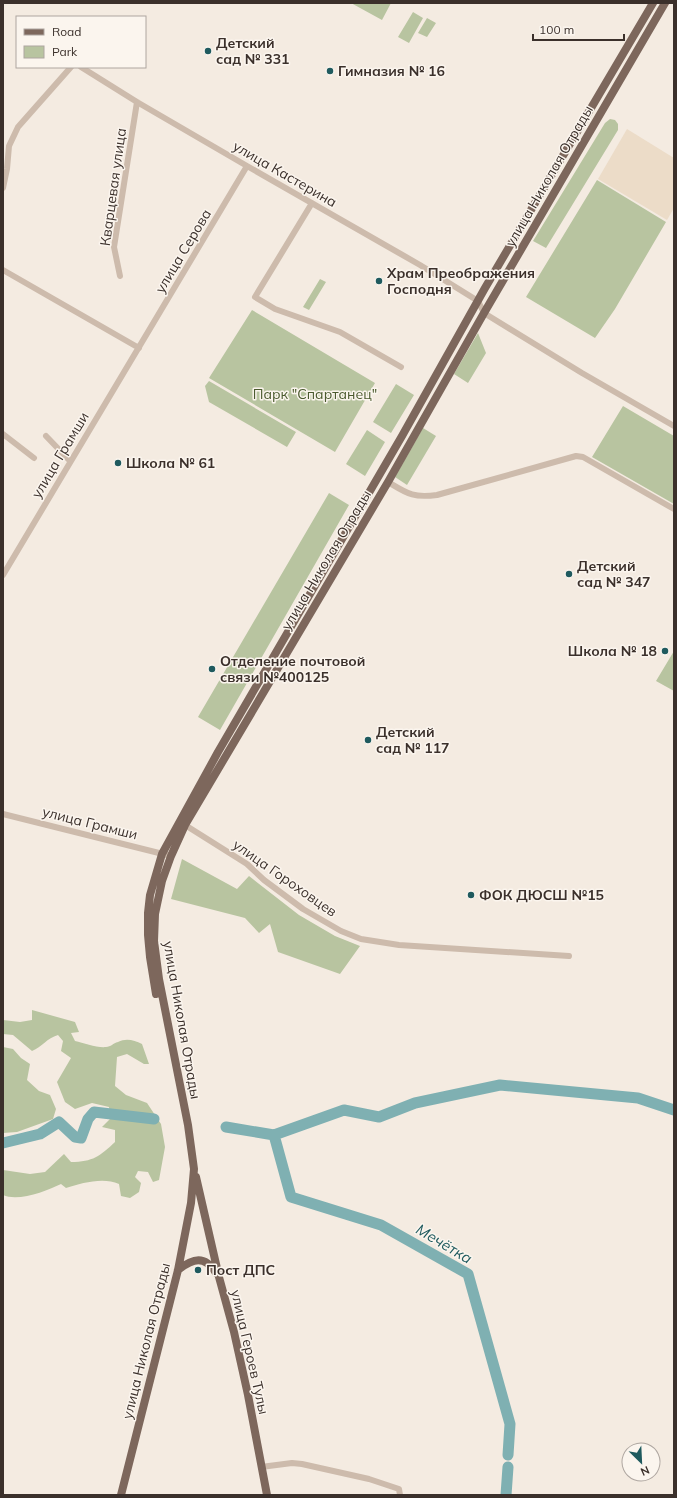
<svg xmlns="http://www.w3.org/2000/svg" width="677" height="1498" viewBox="0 0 677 1498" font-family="Mulish,sans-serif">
  <rect width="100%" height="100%" fill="#f4ebe1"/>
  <!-- green -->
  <path fill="#b8c4a0" d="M351 3H391L382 20Z
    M413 12 423 18 409 43 398 37Z
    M427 18 436 23 427 37 418 33Z
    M610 119 615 120 618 124V130L546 248 533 241 605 123Z
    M597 180 666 222 615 309 595 338 526 297Z
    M320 279 326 282 309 310 303 307Z
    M252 310 375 383 335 452 209 378Z
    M478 333 486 353 468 383 454 374Z
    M209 381 296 432 287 447 209 402 205 386Z
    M396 384 414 395 391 433 373 422Z
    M623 406 674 436V504L592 457Z
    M423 428 436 436 407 485 395 477Z
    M367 430 385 442 365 476 346 464Z
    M329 493 349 505 220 730 198 717Z
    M674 651V691L656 681Z
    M182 859 237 889 249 876 299 915 335 936 360 946 340 974 278 952 270 924 259 933 245 918 171 899Z
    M32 1010 75 1022 79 1032 71 1033 75 1041C84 1043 97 1048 106 1047 111 1047 113 1043 118 1042 126 1038 134 1040 142 1044L149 1064H144L127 1054 117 1057 115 1086 126 1095 147 1103 161 1124 165 1147 159 1180 153 1182 148 1172 138 1171 135 1177 141 1183 139 1192 130 1198 121 1196 119 1184C103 1177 82 1183 66 1188L61 1184C47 1191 18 1202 3 1195V1170L30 1174 45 1172 64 1154 71 1162C93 1162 100 1156 115 1142V1130L102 1127 110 1119 109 1107 92 1103 75 1109 65 1102 57 1082 71 1058 61 1051 63 1041 58 1035C47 1038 42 1047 32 1051L13 1035 3 1034V1020L20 1022 32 1020Z
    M3 1047 13 1049 21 1058 30 1064 27 1080 39 1091 50 1095 56 1109 53 1119 17 1132 3 1133Z"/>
  <!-- plaza -->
  <path fill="#ecdcc8" d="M627 129 674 158V208L667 220 598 179Z"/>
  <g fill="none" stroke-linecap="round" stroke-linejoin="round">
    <!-- river -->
    <path stroke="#7fb0b2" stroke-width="11" d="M226 1127 274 1135 344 1110 379 1117 415 1103 500 1085 638 1098 674 1110
      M274 1135 291 1197 381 1225 468 1274 510 1424 508 1455
      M3 1143 40 1134 59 1122 75 1137 81 1138 88 1119 94 1112 154 1119
      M506 1495 508 1467"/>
    <!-- minor -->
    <path stroke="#cdbbac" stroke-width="6" d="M81 67 137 102 247 166 420 265 478 301 484 313 582 373 674 426
      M3 188 7 169 9 146 18 127 71 67
      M312 203 255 297 275 309 340 332 401 367
      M3 270 139 348
      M120 276 114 247 137 102
      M3 434 34 458
      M46 436 70 461
      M388 482C408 494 413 498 437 495L576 456 583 457 674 509
      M3 575 247 166
      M3 814 171 856
      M185 825 247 864 264 880 303 909 341 931 361 939 399 945 569 956
      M261 1467 292 1463 302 1464 369 1479 399 1489 400 1495"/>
    <!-- major -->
    <path stroke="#7d675c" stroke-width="8" d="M156 994 150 957 148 935V913L150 895 162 854 218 752 402 436 485 288 653 3
      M196 1177 219 1277 234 1332 248 1395 267 1495
      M178 1270C193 1258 205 1255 216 1273
      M121 1495 178 1270 191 1203 194 1169 188 1125 159 979 154 941 155 914 162 881 171 856 185 825 388 482 484 313 665 3"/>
  </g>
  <!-- markers -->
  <g fill="#1f5a5e" stroke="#fbf5ee" stroke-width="1.5">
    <circle cx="208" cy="51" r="4"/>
    <circle cx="330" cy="71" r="4"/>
    <circle cx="379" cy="281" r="4"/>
    <circle cx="118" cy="463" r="4"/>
    <circle cx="569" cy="574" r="4"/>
    <circle cx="665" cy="651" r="4"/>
    <circle cx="212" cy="669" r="4"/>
    <circle cx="368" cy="740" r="4"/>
    <circle cx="471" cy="895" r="4"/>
    <circle cx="198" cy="1270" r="4"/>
  </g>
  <g text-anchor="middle" stroke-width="3" stroke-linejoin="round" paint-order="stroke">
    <!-- poi labels -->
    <g font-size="14" font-weight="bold" fill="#3b302b" stroke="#fbf5ee" text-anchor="start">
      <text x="216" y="48">Детский<tspan x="216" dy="16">сад № 331</tspan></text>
      <text x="338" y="76">Гимназия № 16</text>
      <text x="387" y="278">Храм Преображения<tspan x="387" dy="16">Господня</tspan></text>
      <text x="126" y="468">Школа № 61</text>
      <text x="577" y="571">Детский<tspan x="577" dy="16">сад № 347</tspan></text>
      <text x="657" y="656" text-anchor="end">Школа № 18</text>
      <text x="220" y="666">Отделение почтовой<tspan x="220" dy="16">связи №400125</tspan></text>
      <text x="376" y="737">Детский<tspan x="376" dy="16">сад № 117</tspan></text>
      <text x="479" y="900">ФОК ДЮСШ №15</text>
      <text x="206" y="1275">Пост ДПС</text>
    </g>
    <!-- street labels -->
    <g font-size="14" fill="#3b302b" stroke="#fbf5ee">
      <text transform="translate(285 174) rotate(30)" y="5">улица Кастерина</text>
      <text transform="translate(549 176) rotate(-60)" y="5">улица Николая Отрады</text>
      <text transform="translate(113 187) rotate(-82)" y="5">Кварцевая улица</text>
      <text transform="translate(183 251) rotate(-59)" y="5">улица Серова</text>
      <text transform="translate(60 455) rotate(-59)" y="5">улица Грамши</text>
      <text transform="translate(326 560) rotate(-59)" y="5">улица Николая Отрады</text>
      <text transform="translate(90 823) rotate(14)" y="5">улица Грамши</text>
      <text transform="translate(285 878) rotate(35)" y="5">улица Гороховцев</text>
      <text transform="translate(182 1020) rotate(80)" y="5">улица Николая Отрады</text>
      <text transform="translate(146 1341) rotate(-76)" y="5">улица Николая Отрады</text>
      <text transform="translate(250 1352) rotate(77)" y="5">улица Героев Тулы</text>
    </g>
    <!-- park labels -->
    <g font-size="14" fill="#4a5a2e" stroke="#fbf5ee">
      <text x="315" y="399">Парк "Спартанец"</text>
    </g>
    <!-- water labels -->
    <g font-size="15" font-style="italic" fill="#1f5a5e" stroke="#fbf5ee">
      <text transform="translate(444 1244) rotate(31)" y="5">Мечётка</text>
    </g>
  </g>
  <!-- border -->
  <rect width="677" height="1498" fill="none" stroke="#3b302b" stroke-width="8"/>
  <!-- legend -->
  <rect x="16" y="16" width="130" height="52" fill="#fbf5ee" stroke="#aea6a0"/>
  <rect x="24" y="29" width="20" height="6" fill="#7d675c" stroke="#aea6a0"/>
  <text x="52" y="36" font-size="12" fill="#3b302b">Road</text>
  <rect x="24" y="46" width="20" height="12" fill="#b8c4a0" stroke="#aea6a0"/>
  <text x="52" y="56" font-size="12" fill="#3b302b">Park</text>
  <!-- north arrow -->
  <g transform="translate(641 1462) rotate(156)"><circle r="19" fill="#fbf5ee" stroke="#aea6a0"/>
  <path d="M0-3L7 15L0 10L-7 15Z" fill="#1f5a5e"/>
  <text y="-6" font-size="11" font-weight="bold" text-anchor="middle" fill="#3b302b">N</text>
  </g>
  <!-- scale -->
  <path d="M533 34v6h91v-6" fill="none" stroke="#3b302b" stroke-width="2"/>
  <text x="539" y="34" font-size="12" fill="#3b302b" stroke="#fbf5ee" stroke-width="3" paint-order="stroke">100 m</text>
</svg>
